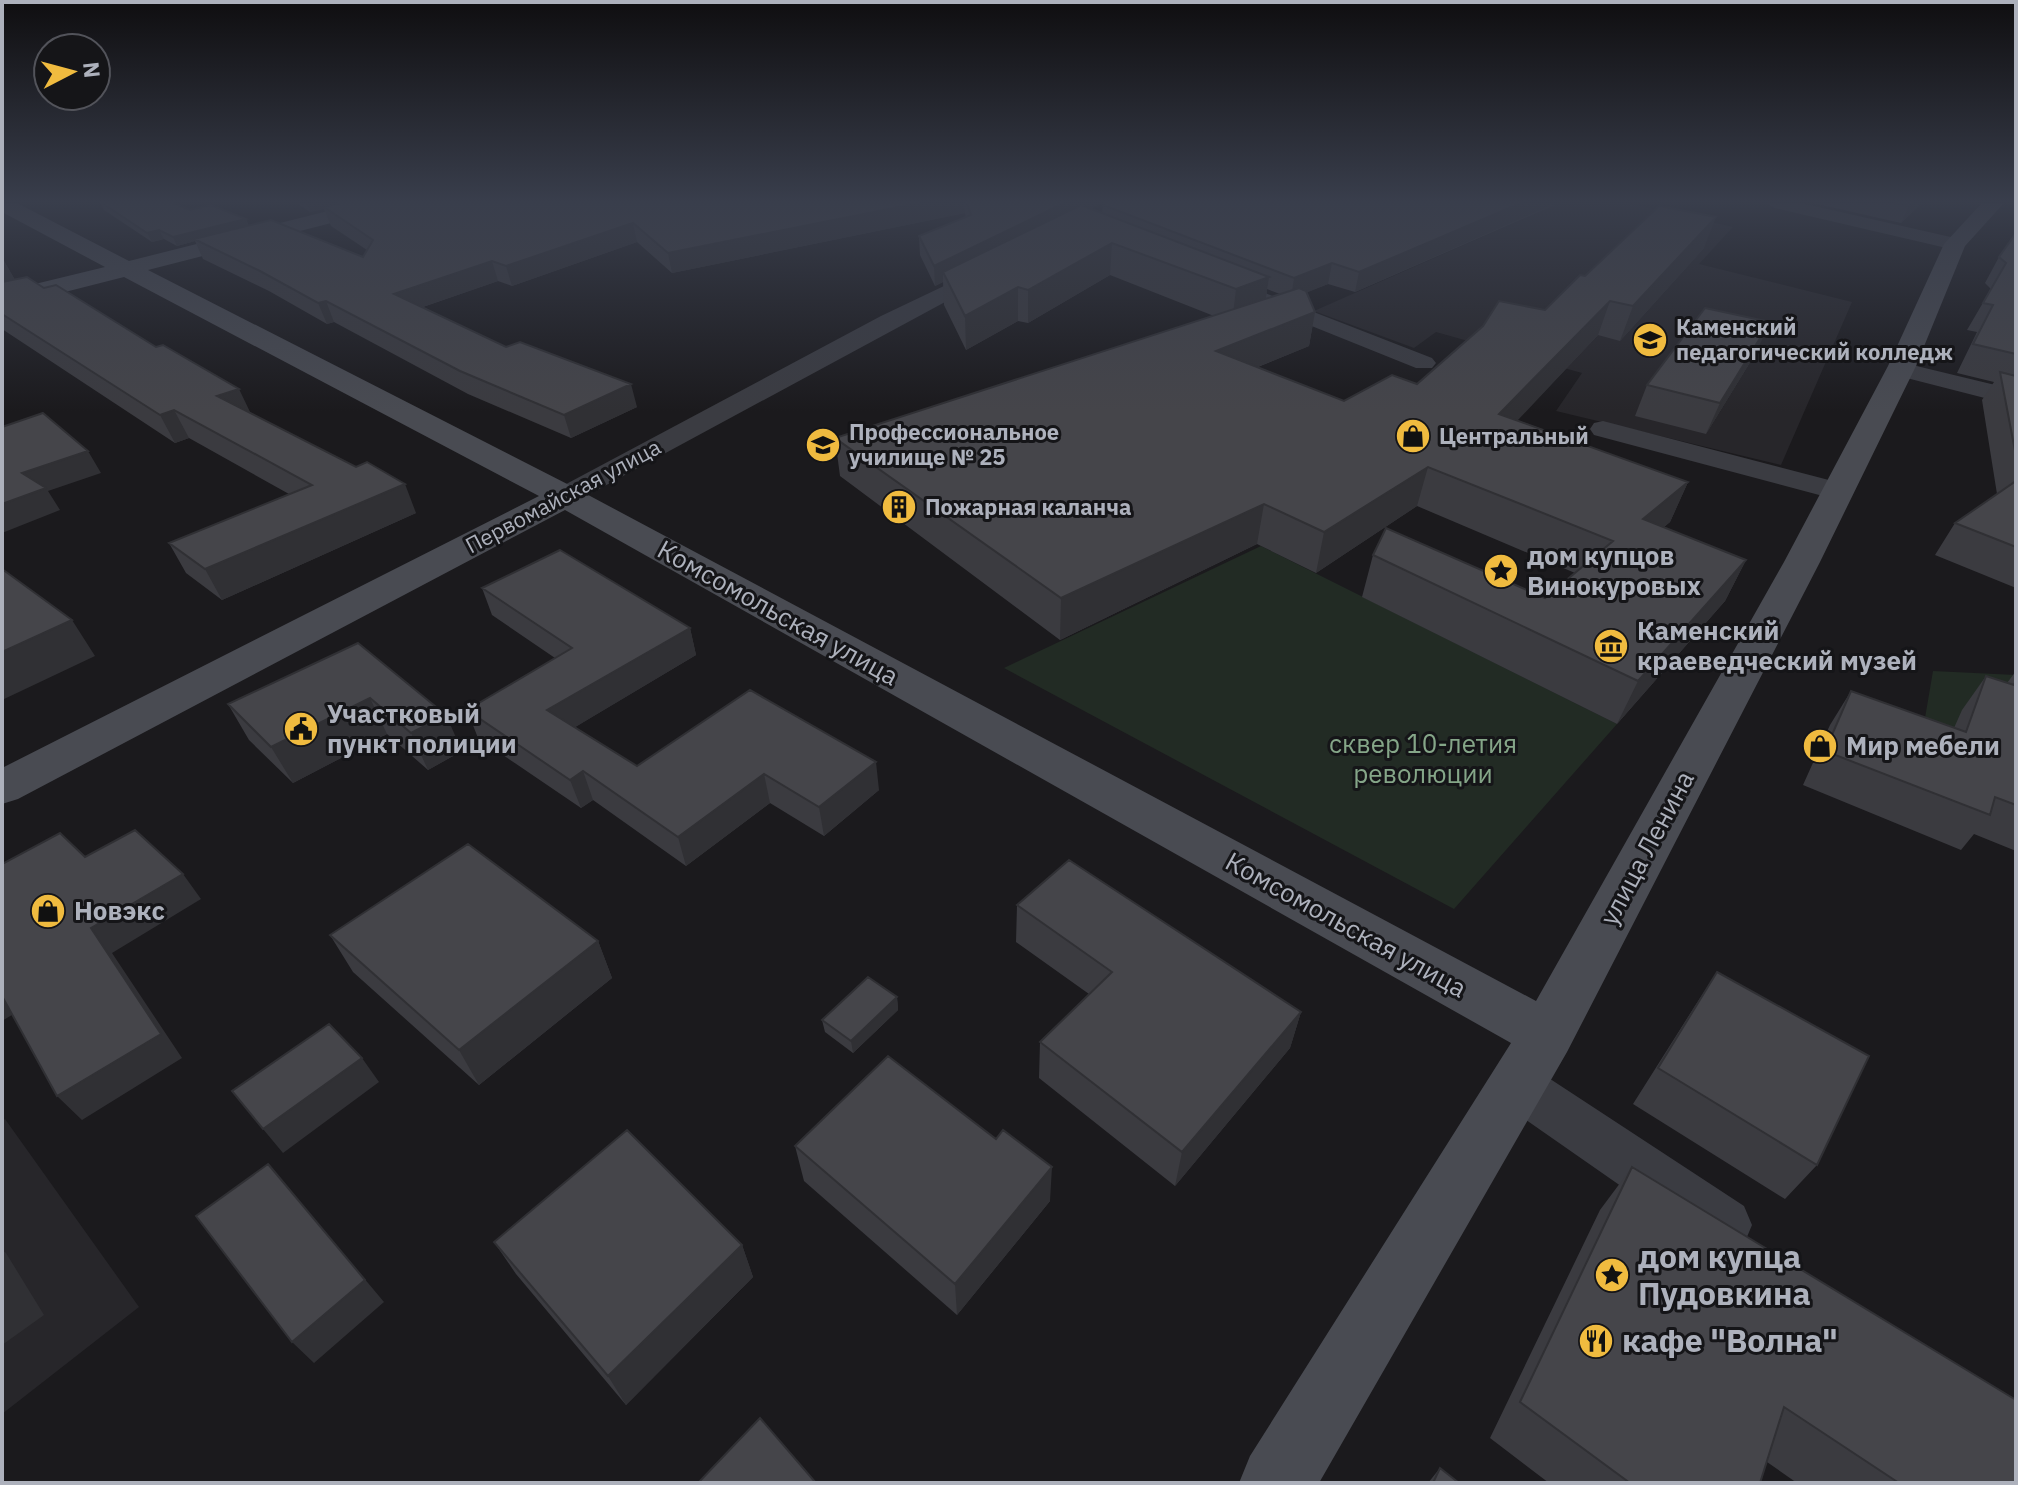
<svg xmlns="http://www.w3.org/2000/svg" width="2018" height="1485" viewBox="0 0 2018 1485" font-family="'IBM Plex Sans',sans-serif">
  <rect width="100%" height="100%" fill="#1b1a1d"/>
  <!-- built -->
  <path fill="#27262a" d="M1521 203H1628L1733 227 1699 264 1852 302 1781 465 1556 411 1582 373 1436 332 1414 348 1314 311 1543 210Z
    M5 1119 139 1307 2 1414V1121Z"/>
  <!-- green -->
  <path fill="#222b24" d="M1261 546 1617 724 1454 909 1004 668Z
    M1933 671 2016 675V795L1918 759Z"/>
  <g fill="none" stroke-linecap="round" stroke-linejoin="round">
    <!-- street -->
    <path fill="#3b3c42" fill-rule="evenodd" d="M1766 203H1801L1955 238 1965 244 1955 250 1775 208Z
      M988 265 998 271 995 275 575 502 565 505 555 502 551 496 555 490 881 316Z
      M1265 293 1432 358 1436 363 1432 368H1416L1257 304 1254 299 1257 294Z
      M1900 362 2016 390V406L1891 374 1888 369 1891 364Z
      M1603 421 1848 485 1852 491 1848 497 1838 500 1594 435 1590 429 1594 423Z
      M1517 1062 1535 1069 1744 1206 1752 1225 1744 1244 1724 1252 1704 1244 1499 1101 1492 1085 1499 1069Z"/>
    <!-- secondary -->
    <path fill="#494b52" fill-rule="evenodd" d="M2 203H17L129 261 360 203H397L394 207 148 270 577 489 1536 1001 1784 562 1888 366 1944 244 1982 203H2004L1965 246 1916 366 1820 562 1567 1052 1319 1483H1239L1250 1456 1511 1043 565 510 18 799 2 804V768L539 496 124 277 2 308V292L105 267 2 212Z"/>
  </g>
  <!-- wall -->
  <path fill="#3b3b40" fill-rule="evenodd" d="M100 203H173L190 210 246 219 249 226 363 257 367 250 331 226 324 209 310 212 297 203H1101L1090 209 1102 213 1103 205H1555L1355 292 1328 284 1307 292 1315 312 1309 346 1258 367 1344 401 1417 384 1545 310 1585 276 1704 248 1620 341 1598 335 1517 420 1688 482 1670 522 1664 527 1746 560 1725 601 1617 724 1362 597 1373 555 1545 598 1575 573 1417 506 1316 573 1257 544 1060 640 840 476 835 438 1214 316 1110 275 1028 323 1018 321 966 350 944 305 943 282 935 286 920 255 919 236 966 217 965 213 672 273 637 242 512 286 498 281 423 307 506 347 637 407 571 438 468 394 334 322 327 324 269 291 203 259 195 241 177 246 164 239 152 242 104 210ZM1267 289 1280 294 1266 299Z
    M1813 203H1922L1901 223Z
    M2016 233V588L1935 555 1955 523 1997 494 1982 400 1994 382 1957 373 1977 332 1967 330 1991 289 1985 283 1999 257Z
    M2 260 4 261 15 280 44 288 416 513 222 600 186 573 169 543 289 494 189 438 175 443 2 329Z
    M1757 351 1706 434 1635 416 1647 385Z
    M482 588 690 628 696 655 575 727 637 766 750 690 879 790 824 836 770 803 686 866 593 800 581 808 478 738 467 710 555 658 492 615Z
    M358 643 462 751 428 770 387 734 293 783 249 740 228 704Z
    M2016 671V851L1974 834 1961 850 1803 785 1830 725 1851 691 1954 728 1962 710 1986 676 2007 683Z
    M1017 905 1301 1012 1290 1048 1175 1186 1039 1078 1040 1042 1089 994 1016 942Z
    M330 935 598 941 612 978 479 1085 353 972Z
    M1717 972 1817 1165 1785 1199 1633 1104 1693 1009Z
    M897 997 898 1010 853 1053 825 1032 822 1020Z
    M795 1146 1050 1201 957 1315 804 1181Z
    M1632 1167 2016 1483H1797L1767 1462 1760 1483H1549L1490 1438 1600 1210Z
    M494 1242 742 1245 753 1277 626 1405 516 1274Z
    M1440 1468 1459 1483H1428Z"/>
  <!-- shaded-wall -->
  <path fill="#303034" d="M307 203H346L310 212Z
    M919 203H964L965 213 672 273 668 253Z
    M1064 203H1101L947 280 943 272V282L935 286 934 266Z
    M1521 203H1556L1355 292 1359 272Z
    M1912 203H1922L1901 223 1909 206Z
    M1716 217 1704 248 1620 341 1633 306Z
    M246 219 249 228 194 239 195 241 177 246 173 237Z
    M633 223 637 242 512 286 506 266Z
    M159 230 164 239 152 242 147 233Z
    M1112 243 1110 275 1028 323V290Z
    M4 261 18 285 2 289V262Z
    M492 261 498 281 402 314 394 294Z
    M1332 263 1328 284 1291 299 1294 278Z
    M1269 277 1264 310 1232 323 1236 289Z
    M1018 287V321L966 350 965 316Z
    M326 301 334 322 327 324 318 303Z
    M1610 301 1598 335 1488 452 1499 414Z
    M1315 312 1309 346 1211 386 1216 351Z
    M1770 322 1757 351 1706 434 1720 403Z
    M631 384 637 407 571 438 564 415Z
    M239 389 252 416 217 396Z
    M174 410 189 438 175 443 160 415Z
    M88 451 101 473 48 491 60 510 2 533V504L22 473Z
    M1428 467 1417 506 1316 573 1324 532Z
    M1688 482 1670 522 1626 559 1643 519Z
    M405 484 416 513 222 600 205 569Z
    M1264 504 1257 544 1060 640 1061 598Z
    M1746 560 1725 601 1617 724 1638 681Z
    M72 620 95 656 2 700V652Z
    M690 628 696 655 557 738 547 710Z
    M370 698 387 734 293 783 271 747Z
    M446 715 462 751 428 770 411 733Z
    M876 762 879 790 824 836 819 807Z
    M583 771 593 800 581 808 570 780Z
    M764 774 770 803 686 866 678 837Z
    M183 874 201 899 112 953 182 1058 82 1120 57 1096 91 928Z
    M598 941 612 978 479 1085 459 1050Z
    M2 991 20 1010 2 1021Z
    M897 997 898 1010 853 1053 851 1041Z
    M1301 1012 1290 1048 1175 1186 1182 1152Z
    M362 1058 379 1082 283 1153 263 1129Z
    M268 1164 384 1302 314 1363 292 1342Z
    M1052 1167 1050 1201 957 1315 955 1284Z
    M742 1245 753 1277 626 1405 608 1376Z
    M2 1250 6 1253 44 1315 2 1345Z"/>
  <!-- building -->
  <path fill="#45454a" stroke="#303034" stroke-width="2" d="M102 203H173L190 210 211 205 246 219 173 237 159 230 147 233Z
    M340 203H919L668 253 633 223 506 266 492 261 394 294 506 347 520 342 631 384 564 415 460 371 326 301 318 303 260 271 194 239 271 220 363 257 373 240 324 207Z
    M967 203H1064L934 266 919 236 971 215Z
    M1105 203H1521L1359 272 1332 263 1294 278 1103 205Z
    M1896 203H1912L1909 206Z
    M1081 205 1269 277 1236 289 1112 243 1028 290 1018 287 965 316 943 272Z
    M1659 206 1716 217 1633 306 1610 301 1499 414 1688 482 1643 519 1746 560 1638 681 1373 555 1386 528 1545 598 1613 541 1428 467 1324 532 1264 504 1061 598 835 438 1299 288 1306 291 1315 312 1216 351 1344 401 1392 375 1417 384 1483 326 1499 301 1545 310 1580 275 1585 276Z
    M2016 233V354L1973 344 1993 305 1983 303 2006 263 1999 257Z
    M27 277 44 288 56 285 156 347 163 345 239 389 217 396 356 467 367 462 405 484 205 569 169 543 312 485 174 410 160 415 2 314V282Z
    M1705 308 1770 322 1720 403 1647 385Z
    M2000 372 2016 376V456Z
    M43 413 88 451 22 473 46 488 2 504V427Z
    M2016 481V547L1955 523Z
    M560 550 690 628 547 710 637 766 750 690 876 762 819 807 764 774 678 837 583 771 570 780 467 710 572 648 482 588Z
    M2 569 72 620 2 652Z
    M358 643 446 715 411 733 370 698 271 747 228 704Z
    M1986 676 2014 685 2016 680V805L1995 797 1990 815 1825 751 1851 691 1966 732Z
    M135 830 183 874 91 928 161 1034 57 1096 2 996V864L60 833 85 857Z
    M468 844 598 941 459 1050 330 935Z
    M1069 860 1301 1012 1182 1152 1040 1042 1112 972 1017 905Z
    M1717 972 1869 1056 1817 1165 1658 1068Z
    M868 977 897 997 851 1041 822 1020Z
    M329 1024 362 1058 263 1129 232 1091Z
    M888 1056 996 1139 1003 1130 1052 1167 955 1284 795 1146Z
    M627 1130 742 1245 608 1376 494 1242Z
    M268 1164 365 1280 292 1342 196 1216Z
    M1632 1167 2016 1400V1483H1899L1784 1407 1760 1483H1630L1520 1402Z
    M760 1418 816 1483H698Z
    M1440 1468 1459 1483H1433Z"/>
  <!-- sky -->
  <linearGradient id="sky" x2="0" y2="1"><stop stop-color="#0f0e10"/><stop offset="0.49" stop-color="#393e4c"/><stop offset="1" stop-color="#393e4c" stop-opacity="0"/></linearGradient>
  <rect width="2018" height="411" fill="url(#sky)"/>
  <!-- icons -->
  <defs>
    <g id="university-disc" transform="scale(1.8)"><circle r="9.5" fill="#f0bb3f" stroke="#151518"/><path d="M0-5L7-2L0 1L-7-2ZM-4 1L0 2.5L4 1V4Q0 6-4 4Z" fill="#111"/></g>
    <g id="shop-disc" transform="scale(1.8)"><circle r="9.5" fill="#f0bb3f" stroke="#151518"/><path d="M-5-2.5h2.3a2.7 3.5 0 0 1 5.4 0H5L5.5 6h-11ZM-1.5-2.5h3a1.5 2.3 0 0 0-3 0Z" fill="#111"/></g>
    <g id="building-disc" transform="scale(1.8)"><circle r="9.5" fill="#f0bb3f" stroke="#151518"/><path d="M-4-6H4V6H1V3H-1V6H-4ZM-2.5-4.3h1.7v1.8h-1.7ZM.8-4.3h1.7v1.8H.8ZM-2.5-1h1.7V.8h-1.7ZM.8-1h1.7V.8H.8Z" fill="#111"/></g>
    <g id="sight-disc" transform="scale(1.8)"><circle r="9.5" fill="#f0bb3f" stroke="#151518"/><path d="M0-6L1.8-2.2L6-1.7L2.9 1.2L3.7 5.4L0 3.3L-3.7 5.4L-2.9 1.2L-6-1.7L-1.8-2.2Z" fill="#111"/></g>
    <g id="museum-disc" transform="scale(1.8)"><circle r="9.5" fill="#f0bb3f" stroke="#151518"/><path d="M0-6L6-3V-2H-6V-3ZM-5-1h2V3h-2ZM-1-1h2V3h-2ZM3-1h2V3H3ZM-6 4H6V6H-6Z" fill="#111"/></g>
    <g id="civic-disc" transform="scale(1.8)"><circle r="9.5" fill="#f0bb3f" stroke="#151518"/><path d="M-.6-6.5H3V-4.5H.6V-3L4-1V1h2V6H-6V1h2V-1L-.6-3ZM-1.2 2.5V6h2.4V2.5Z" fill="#111"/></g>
    <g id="restaurant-disc" transform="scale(1.8)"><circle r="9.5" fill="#f0bb3f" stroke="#151518"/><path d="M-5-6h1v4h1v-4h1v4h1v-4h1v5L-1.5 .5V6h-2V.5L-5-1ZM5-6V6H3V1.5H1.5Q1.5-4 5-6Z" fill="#111"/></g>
  </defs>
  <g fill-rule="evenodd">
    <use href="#university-disc" x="1650" y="340"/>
    <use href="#shop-disc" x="1413" y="436"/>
    <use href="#university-disc" x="823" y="445"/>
    <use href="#building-disc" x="899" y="507"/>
    <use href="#sight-disc" x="1501" y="571"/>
    <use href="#museum-disc" x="1611" y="646"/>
    <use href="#civic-disc" x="301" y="729"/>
    <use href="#shop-disc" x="1820" y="746"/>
    <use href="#shop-disc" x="48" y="911"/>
    <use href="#sight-disc" x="1612" y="1275"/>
    <use href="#restaurant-disc" x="1596" y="1341"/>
  </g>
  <g text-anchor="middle" stroke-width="6" stroke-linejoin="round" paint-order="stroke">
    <!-- far-poi labels -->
    <g font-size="22" font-weight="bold" fill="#adb1bc" stroke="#151518" text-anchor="start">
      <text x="1676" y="335">Каменский<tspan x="1676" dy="25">педагогический колледж</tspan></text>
      <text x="849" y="440">Профессиональное<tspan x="849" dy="25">училище № 25</tspan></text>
      <text x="1439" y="444">Центральный</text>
      <text x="925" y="515">Пожарная каланча</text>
    </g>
    <!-- far-street labels -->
    <g font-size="22" fill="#adb1bc" stroke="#151518">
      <text transform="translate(563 496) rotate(-28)" y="8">Первомайская улица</text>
    </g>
    <!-- poi labels -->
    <g font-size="26" font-weight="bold" fill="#adb1bc" stroke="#151518" text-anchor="start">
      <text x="1527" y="565">дом купцов<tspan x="1527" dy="30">Винокуровых</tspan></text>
      <text x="1637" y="640">Каменский<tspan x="1637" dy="30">краеведческий музей</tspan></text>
      <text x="327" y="723">Участковый<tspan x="327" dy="30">пункт полиции</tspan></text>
      <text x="1846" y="755">Мир мебели</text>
      <text x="74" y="920">Новэкс</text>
    </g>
    <!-- street labels -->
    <g font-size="26" fill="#adb1bc" stroke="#151518">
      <text transform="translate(778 613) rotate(29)" y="9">Комсомольская улица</text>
      <text transform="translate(1647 848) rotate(-62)" y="9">улица Ленина</text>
      <text transform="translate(1346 925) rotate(29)" y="9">Комсомольская улица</text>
    </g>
    <!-- park labels -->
    <g font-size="26" fill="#85a688" stroke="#151518">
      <text x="1423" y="753">сквер 10-летия<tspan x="1423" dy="30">революции</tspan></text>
    </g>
    <!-- near-poi labels -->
    <g font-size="32" font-weight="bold" fill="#adb1bc" stroke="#151518" text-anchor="start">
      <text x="1638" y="1268">дом купца<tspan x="1638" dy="37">Пудовкина</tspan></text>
      <text x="1622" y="1352">кафе "Волна"</text>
    </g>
  </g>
  <!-- border -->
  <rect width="2018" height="1485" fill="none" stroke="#adb1bc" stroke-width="8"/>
  <!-- north arrow -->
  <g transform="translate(72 72) rotate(84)"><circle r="38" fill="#151518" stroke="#52535a" stroke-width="2"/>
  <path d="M0-6L14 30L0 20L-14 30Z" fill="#f0bb3f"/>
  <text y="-12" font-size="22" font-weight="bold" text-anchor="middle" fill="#adb1bc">N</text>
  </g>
</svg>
